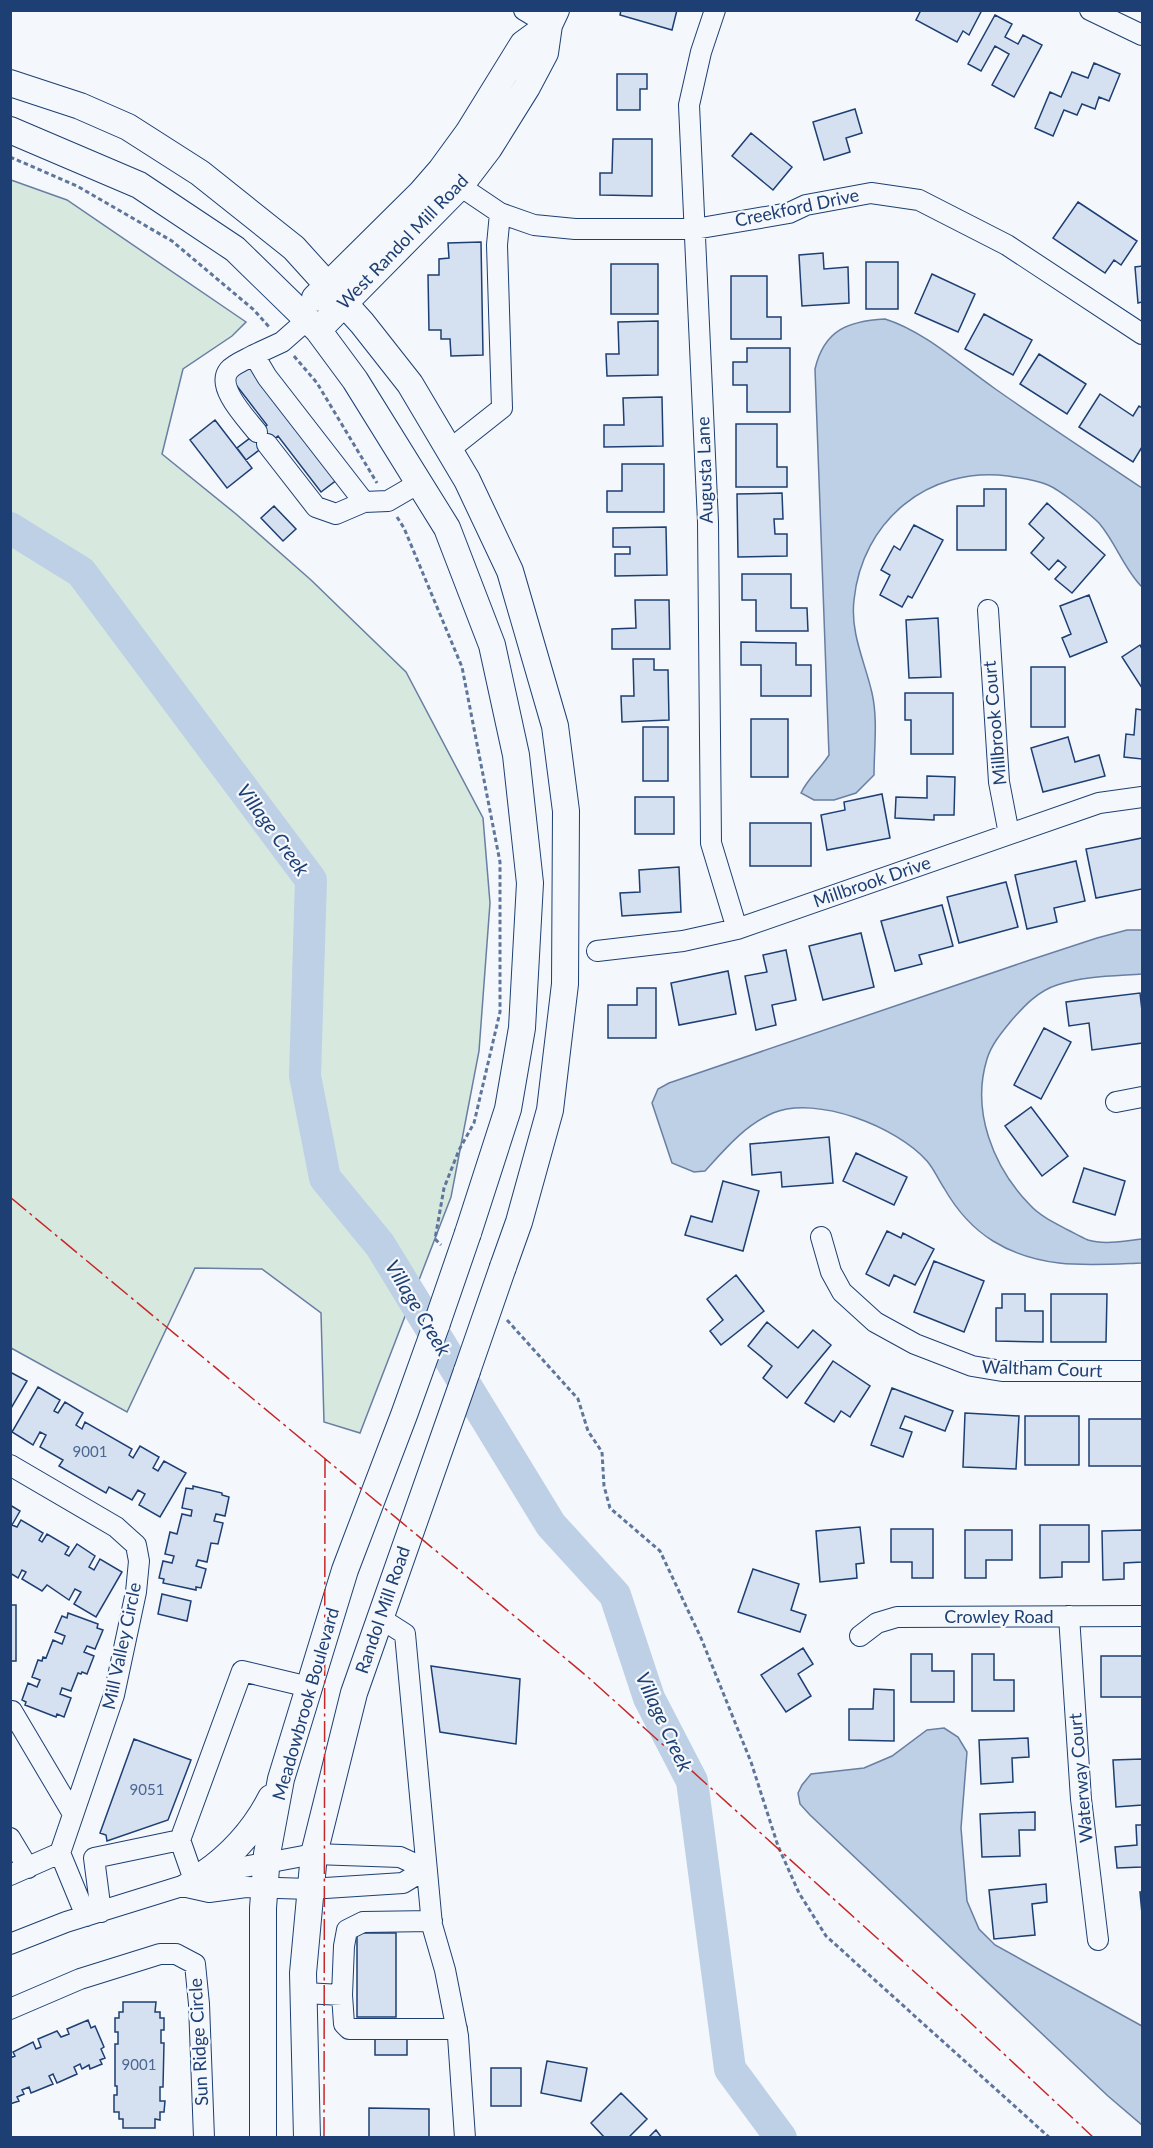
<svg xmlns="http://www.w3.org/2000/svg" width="1153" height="2148" viewBox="0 0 1153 2148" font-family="Lato,sans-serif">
  <rect width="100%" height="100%" fill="#f4f7fb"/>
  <!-- green -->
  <path fill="#d7e8df" stroke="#687fa3" stroke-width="1.5" d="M11 180 67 200 246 322 232 336 183 369 162 454 236 514 311 580 406 672 483 818 490 903 479 1051 451 1197 360 1433 324 1422 321 1313 262 1269 195 1268 127 1412 11 1348Z"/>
  <!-- water -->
  <path fill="#bed0e5" stroke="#687fa3" stroke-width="1.5" d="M885 319C924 331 961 365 994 388 1042 422 1093 455 1142 488V587C1124 569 1116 543 1099 523 1090 514 1060 490 1048 485 1037 480 1021 478 1008 476 928 466 862 521 854 600 850 633 865 662 872 693 878 719 874 749 874 775L856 793 834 800H814L801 793C808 778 821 768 829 755L815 369C824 330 848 321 885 319Z
    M1127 930H1142V974C1115 976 1084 976 1057 985 1038 991 1024 1006 1011 1021 1002 1032 991 1045 987 1059 971 1111 993 1167 1030 1205 1040 1216 1055 1223 1068 1230 1074 1233 1081 1237 1088 1240 1104 1245 1126 1241 1142 1239V1263C1089 1265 1040 1270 993 1241 972 1228 956 1209 944 1188 938 1179 934 1169 927 1161 897 1127 817 1095 773 1113 745 1125 725 1149 705 1171L694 1172 672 1163 652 1103 658 1089 669 1083 1030 960 1097 938Z
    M944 1728 958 1737 967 1752 961 1828 967 1901 979 1929 995 1945 1142 2026V2125L1108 2096 810 1815 800 1804 798 1793 802 1785 811 1774 864 1768 892 1756 927 1730Z"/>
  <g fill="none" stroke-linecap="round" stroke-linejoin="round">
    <!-- river -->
    <path stroke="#bed0e5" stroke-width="32" d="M10 528 81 572 311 880 305 1076 325 1178 380 1245 551 1525 615 1595 649 1698 692 1781 730 2069 781 2138"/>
  </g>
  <!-- building -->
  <path fill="#d5e0f0" stroke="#1d3f73" stroke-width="1.5" d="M621 10H677L672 30 620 15Z
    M921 10H982L969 35 963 31 957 42 916 20Z
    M995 15 1012 24 1005 37 1018 44 1023 35 1042 45 1014 97 992 85 1009 54 995 46 981 71 968 64Z
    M1094 63 1120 74 1109 101 1099 97 1095 109 1082 104 1077 115 1064 110 1053 136 1035 128 1050 92 1061 97 1072 72 1088 78Z
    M617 74H647V89H640V110H617Z
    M855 109 862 133 846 138 850 152 824 160 813 122Z
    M751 133 792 167 773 190 732 156Z
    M613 139H652V196L600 195V173H612Z
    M1078 202 1137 241 1121 265 1114 260 1105 273 1053 238Z
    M481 242 483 355 451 356 450 339H441V330H429L428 275H439V259L449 258 448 243Z
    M823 253 824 269 848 267 849 303 802 306 799 255Z
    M866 262H898V309H866Z
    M611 264H658V314H611Z
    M1142 266V302L1138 303 1135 267Z
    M932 274 975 294 958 332 915 313Z
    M731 276H767V317H781V339H731Z
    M984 314 1032 340 1013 375 965 349Z
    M658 321V375L607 376 606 354H619L618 322Z
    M747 348H790V412H747V385H733V362H747Z
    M1039 354 1086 384 1067 414 1020 384Z
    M248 363 338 479 321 492 278 436 246 460 237 448 267 425 230 377Z
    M1100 394 1133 416 1139 406 1142 408V447L1133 462 1079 427Z
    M662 397 663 446 604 447V425H624L623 398Z
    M215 420 252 468 227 488 190 440Z
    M736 424H777V467H787V487H736Z
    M622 464H664V512H607V491H622Z
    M984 489H1006V550H957V506H984Z
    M782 493 783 519H774L775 534H787V556L738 557 737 494Z
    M1047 503 1105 555 1072 593 1055 579 1066 567 1058 560 1049 570 1031 553 1044 538 1029 524Z
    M274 506 296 529 283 541 261 518Z
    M914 525 943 540 912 598 908 596 902 607 880 595 890 575 881 570 894 546 900 550Z
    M666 527 667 575 615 576V554H630V547H613V528Z
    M742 574H791V608H807L808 631H756V600H742Z
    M1089 595 1107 642 1070 657 1062 638 1071 634 1060 606Z
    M635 600H669L670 649H612V629L636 628Z
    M938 618 941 677 909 678 906 620Z
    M741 642 796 643V665H811V696H761V665H741Z
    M1140 645 1142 649V688L1122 657Z
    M633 659H654V670H668L669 720 622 722 621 696H634Z
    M1031 667H1065V727H1031Z
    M905 693H953V754H911V720H905Z
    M1136 709 1142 710V759L1124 757 1126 734 1134 735Z
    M751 719H788V777H751Z
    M643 727H668V781H643Z
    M1068 737 1075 762 1099 755 1105 776 1043 792 1031 748Z
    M927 776 955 777 954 815H934V820L895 818 896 797 927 798Z
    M882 794 890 838 827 850 821 815 845 810 844 802Z
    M635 797H674V834H635Z
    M750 823H811V866H750Z
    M1142 838V889L1096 898 1086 849Z
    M1076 861 1085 901 1054 908 1057 922 1027 929 1015 875Z
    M679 867 681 912 622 916 620 893 640 892 639 870Z
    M1006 882 1018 927 959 943 947 897Z
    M942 905 953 946 919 955 922 964 895 971 881 921Z
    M861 933 874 987 823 1000 809 946Z
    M786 950 796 1000 772 1005 776 1025 756 1030 745 976 767 972 763 955Z
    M728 971 736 1014 679 1025 671 983Z
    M637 988H656V1038H608V1005H637Z
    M1140 993 1142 1011V1043L1092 1050 1089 1023 1069 1026 1066 1002Z
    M1044 1028 1071 1042 1041 1099 1014 1085Z
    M1031 1107 1068 1156 1042 1176 1005 1126Z
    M829 1137 833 1183 782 1187 781 1172 752 1175 750 1144Z
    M856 1153 907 1177 894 1205 843 1181Z
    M1084 1168 1125 1181 1115 1215 1073 1202Z
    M723 1181 759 1191 743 1251 685 1235 691 1216 712 1222Z
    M887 1231 901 1238 903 1233 934 1249 915 1285 894 1275 889 1286 866 1274Z
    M934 1261 984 1281 964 1332 914 1312Z
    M736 1275 764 1311 721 1345 710 1331 723 1320 707 1299Z
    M1002 1294H1025V1311H1043V1342L996 1341V1308H1002Z
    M1051 1294H1107L1106 1342H1051Z
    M767 1322 798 1348 813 1330 831 1345 787 1398 763 1378 772 1366 748 1346Z
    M833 1361 870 1386 850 1417 841 1411 834 1422 805 1403Z
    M10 1372 27 1381 10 1410Z
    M38 1387 60 1400 54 1411 58 1413 65 1402 83 1413 76 1425 82 1429 85 1422 132 1449 129 1455 133 1458 140 1446 159 1457 153 1468 158 1471 164 1461 186 1473 160 1517 139 1505 145 1494 138 1490 132 1500 109 1487 106 1493 59 1466 63 1460 40 1447 46 1435 40 1432 33 1445 12 1432Z
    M892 1388 953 1411 945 1431 905 1416 900 1428 912 1432 903 1457 871 1445Z
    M965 1413 1019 1416 1016 1469 963 1467Z
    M1025 1416H1079V1465H1025Z
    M1089 1419H1142V1466H1089Z
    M193 1486 222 1493V1495L229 1497 225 1516 216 1514 214 1521 223 1523 218 1544 211 1543 207 1562 198 1560 196 1566 206 1569 201 1588 196 1587V1590L163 1583 164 1579 159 1578 163 1561 172 1563 174 1556 165 1554 170 1532 177 1534 182 1514 191 1516 192 1510 182 1508 186 1488 193 1489Z
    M10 1505 20 1511 12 1525 17 1527 21 1520 43 1533 39 1540 42 1542 47 1534 69 1547 65 1554 69 1556 77 1544 95 1556 89 1567 94 1570 100 1559 122 1572 96 1617 74 1604 81 1592 75 1589 69 1600 47 1585 42 1591 22 1579 26 1572 22 1570 18 1578 10 1573Z
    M1040 1525H1089V1562H1062V1577L1040 1578Z
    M860 1527 864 1563 856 1564 857 1578 820 1582 816 1531Z
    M891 1529H933V1578H912V1562H891Z
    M965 1530H1012V1560H986V1578H965Z
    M1142 1530V1562L1124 1563V1579L1103 1580 1102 1531Z
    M753 1569 799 1584 791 1610 806 1615 800 1632 738 1612Z
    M162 1594 191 1601 187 1621 158 1614Z
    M10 1605H16V1661H10Z
    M68 1613 98 1624 97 1628 103 1630 95 1649 87 1646 84 1652 94 1656 87 1674 82 1672 81 1674 78 1673 71 1691 62 1688 60 1694 71 1698 64 1717 57 1714 56 1717 25 1705 26 1702 22 1700 28 1683 37 1687 40 1680 32 1677 38 1660 42 1661 43 1657 46 1658 53 1640 62 1644 65 1636 55 1632 62 1616 67 1618Z
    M803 1648 813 1664 798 1674 811 1696 786 1712 761 1675Z
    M911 1654H932V1671H954V1702H911Z
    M972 1654H994V1680H1014V1711H972Z
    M1101 1656H1142V1697H1101Z
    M431 1666 520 1679 516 1744 440 1732Z
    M874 1689 894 1690V1741L849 1740V1709H873Z
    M1028 1738 1029 1757 1012 1758 1013 1782 981 1784 979 1740Z
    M134 1739 191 1760 168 1820 107 1841 106 1835 100 1833Z
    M1142 1759V1805L1116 1807 1113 1760Z
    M1035 1812V1830H1019L1020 1856 982 1857 980 1814Z
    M1136 1825H1142V1867L1117 1868 1115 1847 1137 1845Z
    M1046 1884 1047 1902 1032 1904 1035 1935 994 1939 989 1890Z
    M1140 1892H1142V1914Z
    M357 1933H396V2017H357Z
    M123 2002H156L155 2012H160V2018H164V2030H161V2043H164L163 2087H160V2101H165L164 2112H160V2120L155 2119V2128H123V2119H119V2112H114V2095H117V2086H115V2044H118V2032H115V2018H119V2012H123Z
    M88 2020 91 2028 95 2026 104 2047 101 2049 105 2058 100 2060 102 2064 90 2069 89 2065 82 2069 80 2064 74 2067 77 2074 57 2083 53 2074 49 2076 53 2084 31 2093 29 2087 22 2090 24 2094 17 2097 19 2101 10 2104V2058L15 2056 13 2052 33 2042 36 2049 41 2047 38 2039 57 2031 61 2037 69 2034 67 2029Z
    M375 2036H407V2055H375Z
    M547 2061 587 2068 581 2101 541 2093Z
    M491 2068H521V2106H491Z
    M621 2093 647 2119 628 2138H605L591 2123Z
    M369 2108 429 2109V2138H369Z
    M656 2130 662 2138H648Z"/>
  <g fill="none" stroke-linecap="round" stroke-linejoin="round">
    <!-- minor casing -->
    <g stroke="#1d3f73" stroke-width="22">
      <path id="minor" d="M524 10 549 25
        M715 10 701 52 689 105 708 522 711 843 737 929
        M1090 10 1142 35
        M460 186 500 213 534 225 575 229H695L789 213 806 205 871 193 919 200 1007 245 1142 334
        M307 320 282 342 254 355 267 377 364 502 388 501 419 483
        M254 355C247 359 234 364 229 370 215 387 247 419 257 432
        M267 444 316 507 336 514 364 502
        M449 450 502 408 497 245 500 213
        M988 610 999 782 1009 834
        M597 951 683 941 737 929 1099 803 1142 797
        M1116 1102 1142 1097
        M821 1237 831 1272 842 1292 875 1322 915 1344 972 1366 1002 1371H1142
        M10 1465 116 1527 136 1545 139 1561 136 1592 114 1695 60 1853 86 1916
        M1069 1616 1081 1799 1098 1940
        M380 1618 405 1634 432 1925 445 1970 458 2036 465 2138
        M860 1636 877 1623 897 1617 1142 1616
        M10 1713 12 1711 73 1814
        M10 1838 28 1868
        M10 1875 60 1853
        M194 1880 180 1840 242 1671 309 1687
        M182 1886 209 1892 246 1887 310 1889 403 1883 426 1869
        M101 1912 94 1858 180 1840
        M10 1944 66 1922 182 1886 204 1874 266 1863 314 1854 400 1857 426 1869
        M304 1993 342 1995 344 1946 347 1930 363 1922 432 1921
        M342 1995 344 2024 349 2029H457
        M10 2009 80 1979 160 1954H176L195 1964 199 2004 204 2138"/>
    </g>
    <!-- major casing -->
    <g stroke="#1d3f73" stroke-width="28">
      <path id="major" d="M10 83 80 106 128 127 200 173 294 248 362 323 410 384 467 480 510 571 555 726 566 811 565 984 550 1110 519 1222 503 1267
        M10 130 139 185 235 249 318 330 355 380 447 528 492 645 516 755 530 883 522 1028 508 1109 468 1233
        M315 298 421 193 441 170 468 133 523 44 549 25
        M318 330 460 186 489 148 527 87 545 53 549 25 556 10
        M204 1874C233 1854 255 1829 271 1798
        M263 2138V1908L267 1854 281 1779 345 1570 404 1415 437 1323
        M307 2138 303 1973 314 1854 354 1693 467 1371"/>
    </g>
    <!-- path -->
    <path stroke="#5e769c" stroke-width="3" stroke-dasharray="4.5 3" stroke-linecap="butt" d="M10 157 77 186 172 241 254 310 270 328
      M294 356 317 383 377 483
      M397 517 404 528 462 667 500 862V1012L474 1123 459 1150 444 1188 435 1239 441 1245
      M507 1320 578 1399 588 1431 602 1452 604 1486 610 1508 660 1551 701 1638 751 1762 778 1846 799 1893 826 1936 1050 2138"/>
    <!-- minor -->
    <use href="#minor" stroke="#f4f7fb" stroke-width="20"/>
    <!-- major -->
    <use href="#major" stroke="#f4f7fb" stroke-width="26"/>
    <!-- major-bridge casing -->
    <g stroke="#1d3f73" stroke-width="28" stroke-linecap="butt">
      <path id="major-bridge" d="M437 1323 468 1233
        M467 1371 503 1267"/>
    </g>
    <!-- major-bridge -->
    <use href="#major-bridge" stroke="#f4f7fb" stroke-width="26"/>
    <!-- power -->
    <path stroke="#c62828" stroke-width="1.5" stroke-dasharray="21 4.5 3 4.5" stroke-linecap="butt" d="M10 1197 589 1678 960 2013 1094 2138
      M324 2138 325 1458"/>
  </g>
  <g text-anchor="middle" stroke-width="4.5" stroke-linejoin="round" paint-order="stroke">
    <!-- number labels -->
    <g font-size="15" fill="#4b6792">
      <text x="90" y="1457">9001</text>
      <text x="147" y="1795">9051</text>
      <text x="139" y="2070">9001</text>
    </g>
    <!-- street labels -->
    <g font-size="18" fill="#1d3f73" stroke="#f4f7fb">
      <text transform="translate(797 208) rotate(-12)" y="6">Creekford Drive</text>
      <text transform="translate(403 242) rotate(-46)" y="6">West Randol Mill Road</text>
      <text transform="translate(705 470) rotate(-92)" y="6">Augusta Lane</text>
      <text transform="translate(995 723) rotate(-95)" y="6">Millbrook Court</text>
      <text transform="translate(872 882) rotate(-19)" y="6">Millbrook Drive</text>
      <text transform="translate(1042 1369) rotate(2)" y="6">Waltham Court</text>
      <text transform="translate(383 1610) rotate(-71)" y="6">Randol Mill Road</text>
      <text x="999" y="1623">Crowley Road</text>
      <text transform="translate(122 1646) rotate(-78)" y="6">Mill Valley Circle</text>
      <text transform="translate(306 1704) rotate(-74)" y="6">Meadowbrook Boulevard</text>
      <text transform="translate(1081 1778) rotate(-95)" y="6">Waterway Court</text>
      <text transform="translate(199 2042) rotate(-93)" y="6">Sun Ridge Circle</text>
    </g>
    <!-- water labels -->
    <g font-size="20" font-style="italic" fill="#1d3f73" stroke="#f4f7fb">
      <text transform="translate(273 830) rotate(54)" y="7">Village Creek</text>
      <text transform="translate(418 1308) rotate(59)" y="7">Village Creek</text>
      <text transform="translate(664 1722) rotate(65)" y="7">Village Creek</text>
    </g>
  </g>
  <!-- border -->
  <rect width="1153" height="2148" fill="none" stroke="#1d3f73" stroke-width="24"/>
</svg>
